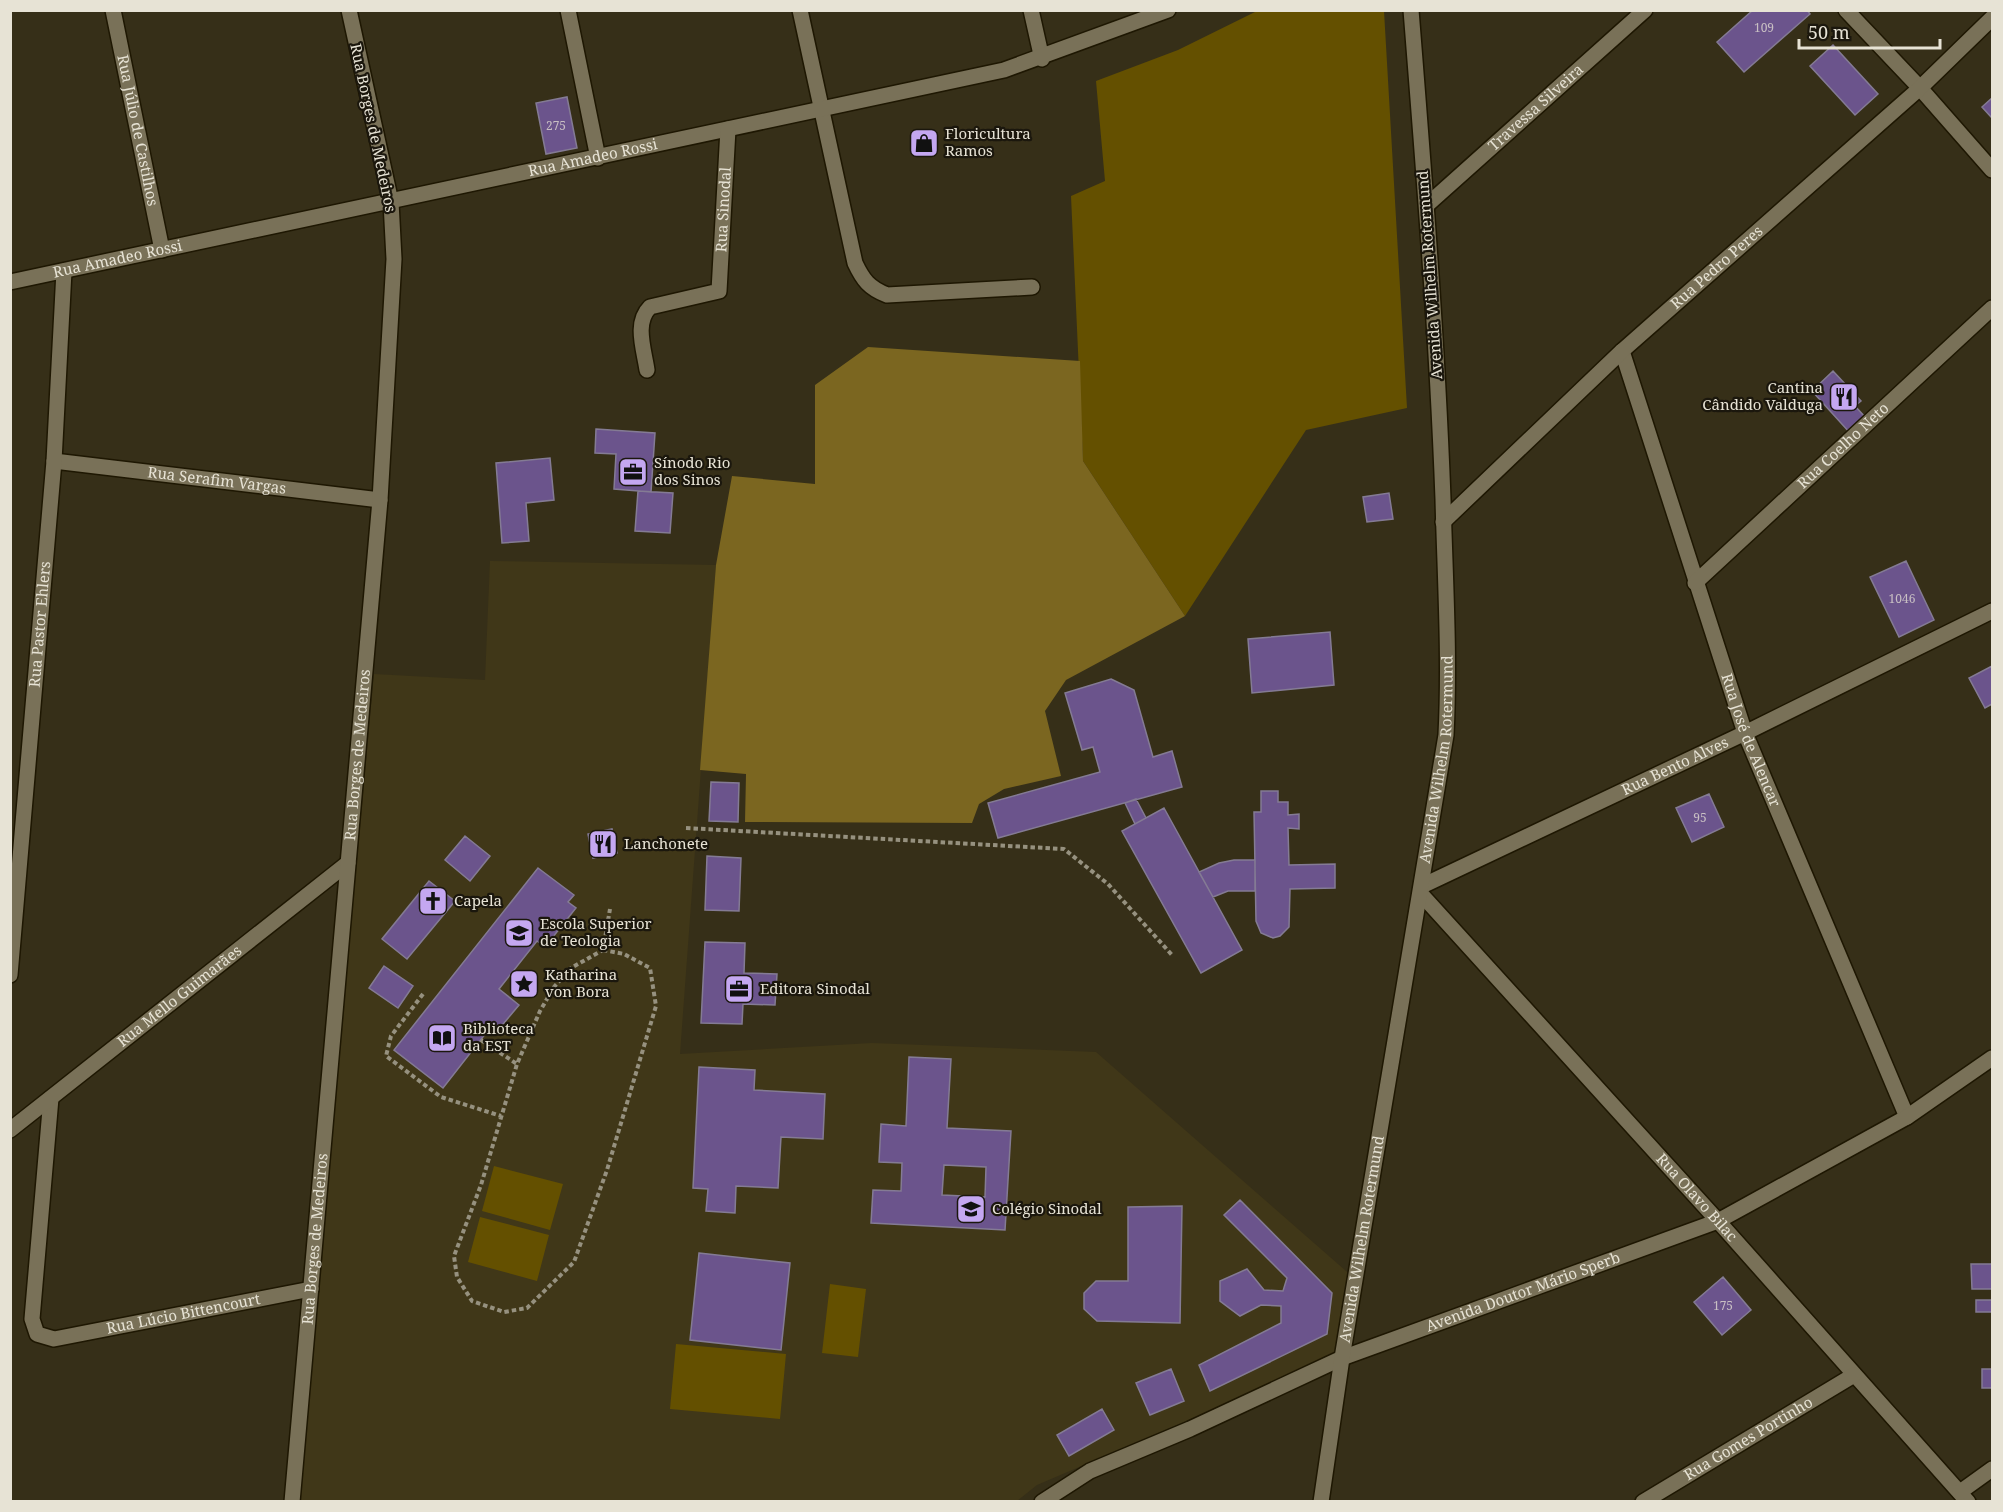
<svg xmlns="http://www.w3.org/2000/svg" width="2003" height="1512" viewBox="0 0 2003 1512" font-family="'Noto Serif',serif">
  <rect width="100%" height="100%" fill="#362f18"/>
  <!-- built -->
  <path fill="#403718" d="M490 561 716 565 680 1054 872 1043 1096 1052 1354 1278 1339 1356 1037 1485 1017 1501 298 1502 374 674 485 680Z"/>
  <!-- green -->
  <path fill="#645000" d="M1257 11H1384L1407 408 1306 430 1185 616 1083 461 1071 196 1105 181 1096 81 1178 50Z
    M494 1166 563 1184 550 1230 482 1211Z
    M480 1217 549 1235 537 1281 468 1262Z
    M830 1284 866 1289 858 1357 822 1353Z
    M676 1344 786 1354 780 1419 670 1409Z"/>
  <!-- forest -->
  <path fill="#7b6620" d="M868 347 1080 361 1083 461 1185 616 1066 680 1045 711 1061 776 1004 789 979 804 972 823 745 822 746 774 700 770 716 565 732 476 815 484V385Z"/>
  <!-- building -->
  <path fill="#6b548c" stroke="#847b94" stroke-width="1.5" fill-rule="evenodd" d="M1753 10H1807L1810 14 1744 72 1717 42Z
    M1833 45 1878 94 1855 115 1810 66Z
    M567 97 577 148 546 154 536 103Z
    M1992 98V118L1982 107Z
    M1833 371 1861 401 1855 406 1866 418 1850 433 1812 391Z
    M596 429 655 433 651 492 614 489 616 454 595 453Z
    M550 458 554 500 526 503 529 541 502 543 496 463Z
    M638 491 673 493 670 533 635 531Z
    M1389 493 1393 519 1367 522 1363 497Z
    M1906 561 1934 620 1899 637 1870 577Z
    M1330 632 1334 685 1252 693 1248 639Z
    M1992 666V704L1985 708 1969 678Z
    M1111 679 1134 690 1153 757 1172 751 1182 787 998 838 988 803 1100 772 1093 747 1082 750 1065 693Z
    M711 782 739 783 738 822 709 821Z
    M1261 791H1278V802H1288V815L1299 814V829L1288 828 1289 865 1335 864V888L1290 889 1289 927 1280 936 1273 938 1261 933 1256 921 1254 812H1261Z
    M1709 794 1724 827 1692 842 1676 808Z
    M1136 799 1146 818 1135 824 1125 803Z
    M1164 808 1242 950 1201 973 1122 831Z
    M612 829 617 853 593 858 588 834Z
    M465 836 490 856 470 881 445 860Z
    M707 856 741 858 739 911 705 910Z
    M1234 860H1255V891H1228L1213 897 1199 872 1219 863Z
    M538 868 574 895 568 902 576 908 545 947 537 941 499 989 519 1005 499 1029 493 1024 443 1088 394 1050Z
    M429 881 455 901 407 959 382 939Z
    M705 942 745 943 744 973 777 974 775 1005 743 1004 742 1024 701 1023Z
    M384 966 413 986 398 1008 369 988Z
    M909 1057 951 1059 947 1128 1011 1131 1005 1230 871 1223 873 1190 901 1191 902 1163 879 1162 881 1124 906 1126ZM944 1165 986 1167 985 1197 942 1195Z
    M699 1067 755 1070 754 1090 825 1094 823 1139 781 1137 778 1188 736 1186 735 1213 706 1211 708 1189 693 1188Z
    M1240 1200 1332 1293 1327 1334 1210 1391 1199 1365 1281 1323V1306L1261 1305 1240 1316 1220 1301V1281L1247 1269 1264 1290 1283 1291 1287 1278 1224 1215Z
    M1182 1206 1180 1323 1097 1321 1084 1309V1293L1096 1281H1128V1207Z
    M699 1253 790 1263 781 1350 690 1340Z
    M1971 1264H1992V1289H1972Z
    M1723 1277 1751 1310 1722 1335 1694 1302Z
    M1976 1300H1992V1312H1976Z
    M1171 1369 1184 1401 1150 1415 1136 1383Z
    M1982 1369H1992V1388H1982Z
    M1102 1409 1114 1430 1069 1456 1057 1435Z"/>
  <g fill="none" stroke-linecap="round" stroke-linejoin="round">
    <!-- minor casing -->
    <g stroke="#1e1702" stroke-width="18">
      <g id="minor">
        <path id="s1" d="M113 10 162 250"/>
        <path d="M568 10 598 158"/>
        <path d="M800 10 855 263C863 280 869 288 887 295L1032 287"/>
        <path d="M1031 10 1042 59"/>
        <path d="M1846 10 1920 88 1992 170"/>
        <path id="s2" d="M1427 205 1645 10"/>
        <path id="s3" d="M10 282 1004 70 1168 10"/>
        <path id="s4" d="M1622 351 1745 733 1907 1117"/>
        <path id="s5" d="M647 370C644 349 634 323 650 307L719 291 728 129"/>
        <path id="s6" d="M54 461 380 500"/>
        <path id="s7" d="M1443 522 1622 351 1920 88 1992 18"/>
        <path id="s8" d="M1695 583 1992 308"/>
        <path id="s9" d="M1422 886 1745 733 1992 611"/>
        <path id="s10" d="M1421 894 1718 1221 1968 1502"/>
        <path id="s11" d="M10 975 54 461 64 271"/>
        <path id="s12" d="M51 1098 32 1319 37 1334 54 1339 311 1289"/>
        <path id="s13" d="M10 1130 348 863"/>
        <path d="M1960 1492 1992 1469"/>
        <path id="s14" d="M292 1502 380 500 394 259 391 202 349 10"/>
        <path id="s15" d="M1042 1502 1090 1471 1190 1429 1342 1358 1718 1221 1907 1117 1992 1058"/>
        <path id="s16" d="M1321 1502 1342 1358 1446 735C1450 656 1445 578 1443 499 1437 336 1424 173 1411 10"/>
        <path id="s17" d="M1643 1502 1854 1375"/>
      </g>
    </g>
    <!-- path -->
    <path stroke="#96917f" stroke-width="4" stroke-dasharray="4.5 3" stroke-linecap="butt" d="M686 828 1064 849 1108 884 1172 955
      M603 950 624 954 650 968 656 1006 607 1170 574 1262 527 1308 504 1312 472 1301 457 1277 454 1256 481 1185 517 1064 540 1011 554 987 571 968Z
      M603 950 610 909
      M423 994 391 1036 386 1056 441 1097 501 1116
      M481 1040 517 1064"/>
    <!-- minor -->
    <use href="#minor" stroke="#797158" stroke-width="15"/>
  </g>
  <!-- icons -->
  <defs>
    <g id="shop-square" transform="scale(1.5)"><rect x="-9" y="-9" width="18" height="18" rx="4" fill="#c4a7f1" stroke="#1b170d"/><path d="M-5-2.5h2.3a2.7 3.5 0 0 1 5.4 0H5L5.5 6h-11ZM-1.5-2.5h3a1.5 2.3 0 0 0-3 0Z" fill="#111"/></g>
    <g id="restaurant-square" transform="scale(1.5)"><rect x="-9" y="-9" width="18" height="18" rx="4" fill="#c4a7f1" stroke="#1b170d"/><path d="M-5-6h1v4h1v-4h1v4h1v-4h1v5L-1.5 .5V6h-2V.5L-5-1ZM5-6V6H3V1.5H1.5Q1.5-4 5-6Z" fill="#111"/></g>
    <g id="office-square" transform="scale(1.5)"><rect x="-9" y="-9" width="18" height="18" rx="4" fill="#c4a7f1" stroke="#1b170d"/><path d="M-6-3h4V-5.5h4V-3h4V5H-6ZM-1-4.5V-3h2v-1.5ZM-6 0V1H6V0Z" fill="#111"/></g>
    <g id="church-square" transform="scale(1.5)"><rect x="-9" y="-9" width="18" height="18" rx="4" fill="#c4a7f1" stroke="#1b170d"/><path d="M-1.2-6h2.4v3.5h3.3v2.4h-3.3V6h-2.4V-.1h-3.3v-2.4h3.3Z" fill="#111"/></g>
    <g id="university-square" transform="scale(1.5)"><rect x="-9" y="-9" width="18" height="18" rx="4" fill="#c4a7f1" stroke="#1b170d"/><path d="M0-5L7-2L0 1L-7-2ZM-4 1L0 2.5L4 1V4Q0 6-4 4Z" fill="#111"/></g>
    <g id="sight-square" transform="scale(1.5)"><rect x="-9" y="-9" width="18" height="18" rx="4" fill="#c4a7f1" stroke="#1b170d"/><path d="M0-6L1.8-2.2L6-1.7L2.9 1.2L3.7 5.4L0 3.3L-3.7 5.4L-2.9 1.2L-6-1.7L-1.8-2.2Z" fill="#111"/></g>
    <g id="library-square" transform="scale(1.5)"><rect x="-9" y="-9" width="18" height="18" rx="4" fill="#c4a7f1" stroke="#1b170d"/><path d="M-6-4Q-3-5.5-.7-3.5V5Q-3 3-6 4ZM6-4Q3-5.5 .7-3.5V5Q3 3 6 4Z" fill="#111"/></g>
    <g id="school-square" transform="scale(1.5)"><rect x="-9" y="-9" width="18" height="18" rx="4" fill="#c4a7f1" stroke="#1b170d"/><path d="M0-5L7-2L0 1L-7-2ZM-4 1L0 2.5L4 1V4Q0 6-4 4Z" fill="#111"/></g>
  </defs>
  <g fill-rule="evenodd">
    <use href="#shop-square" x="924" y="143"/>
    <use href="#restaurant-square" x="1844" y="397"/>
    <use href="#office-square" x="633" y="472"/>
    <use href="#restaurant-square" x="603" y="844"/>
    <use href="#church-square" x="433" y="901"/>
    <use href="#university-square" x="519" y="933"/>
    <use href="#sight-square" x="524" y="984"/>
    <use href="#office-square" x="739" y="989"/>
    <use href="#library-square" x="442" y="1038"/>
    <use href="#school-square" x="971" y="1209"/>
  </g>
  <g text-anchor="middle" stroke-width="4.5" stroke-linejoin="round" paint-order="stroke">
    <!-- number labels -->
    <g font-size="12" fill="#c8bfc3">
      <text x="1764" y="32">109</text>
      <text x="556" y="130">275</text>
      <text x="1902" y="603">1046</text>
      <text x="1700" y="822">95</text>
      <text x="1723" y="1310">175</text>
    </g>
    <!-- street labels -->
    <g font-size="15" fill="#e7e3d5" stroke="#1b170d">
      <text dy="5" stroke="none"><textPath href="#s2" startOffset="146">Travessa Silveira</textPath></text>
      <text transform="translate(373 128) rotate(78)" y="5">Rua Borges de Medeiros</text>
      <text dy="5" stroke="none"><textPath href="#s1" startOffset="123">Rua Júlio de Castilhos</textPath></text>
      <text dy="5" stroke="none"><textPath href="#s3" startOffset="596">Rua Amadeo Rossi</textPath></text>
      <text dy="5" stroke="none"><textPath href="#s5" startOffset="218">Rua Sinodal</textPath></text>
      <text dy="5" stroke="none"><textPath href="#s3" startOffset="110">Rua Amadeo Rossi</textPath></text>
      <text dy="5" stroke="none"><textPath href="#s7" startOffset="374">Rua Pedro Peres</textPath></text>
      <text transform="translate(1430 275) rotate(-94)" y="5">Avenida Wilhelm Rotermund</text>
      <text dy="5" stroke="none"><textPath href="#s8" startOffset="202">Rua Coelho Neto</textPath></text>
      <text dy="5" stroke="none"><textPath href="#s6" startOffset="164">Rua Serafim Vargas</textPath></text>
      <text dy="5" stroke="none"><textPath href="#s11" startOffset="352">Rua Pastor Ehlers</textPath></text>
      <text dy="5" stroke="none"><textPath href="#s4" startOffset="410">Rua José de Alencar</textPath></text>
      <text dy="5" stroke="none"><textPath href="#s14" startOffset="750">Rua Borges de Medeiros</textPath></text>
      <text dy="5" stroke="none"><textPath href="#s16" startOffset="752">Avenida Wilhelm Rotermund</textPath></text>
      <text dy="5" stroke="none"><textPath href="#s9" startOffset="280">Rua Bento Alves</textPath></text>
      <text dy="5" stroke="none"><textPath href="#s13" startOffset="216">Rua Mello Guimarães</textPath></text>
      <text dy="5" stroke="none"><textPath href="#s10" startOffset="410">Rua Olavo Bilac</textPath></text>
      <text dy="5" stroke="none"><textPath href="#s14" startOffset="264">Rua Borges de Medeiros</textPath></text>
      <text dy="5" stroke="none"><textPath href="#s16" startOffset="266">Avenida Wilhelm Rotermund</textPath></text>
      <text dy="5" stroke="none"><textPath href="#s15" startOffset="526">Avenida Doutor Mário Sperb</textPath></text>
      <text dy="5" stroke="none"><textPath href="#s12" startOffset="387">Rua Lúcio Bittencourt</textPath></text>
      <text dy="5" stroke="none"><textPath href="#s17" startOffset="123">Rua Gomes Portinho</textPath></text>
    </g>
    <!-- poi labels -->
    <g font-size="15" fill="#e7e3d5" stroke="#1b170d" text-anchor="start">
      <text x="945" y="139">Floricultura<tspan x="945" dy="17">Ramos</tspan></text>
      <text x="1823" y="393" text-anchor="end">Cantina<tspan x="1823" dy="17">Cândido Valduga</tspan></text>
      <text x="654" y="468">Sínodo Rio<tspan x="654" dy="17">dos Sinos</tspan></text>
      <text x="624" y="849">Lanchonete</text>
      <text x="454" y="906">Capela</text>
      <text x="540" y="929">Escola Superior<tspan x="540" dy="17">de Teologia</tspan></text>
      <text x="545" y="980">Katharina<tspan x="545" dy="17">von Bora</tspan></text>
      <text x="760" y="994">Editora Sinodal</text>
      <text x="463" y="1034">Biblioteca<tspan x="463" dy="17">da EST</tspan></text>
      <text x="992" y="1214">Colégio Sinodal</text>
    </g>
  </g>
  <!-- border -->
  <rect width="2003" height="1512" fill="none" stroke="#e7e3d5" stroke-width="24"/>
  <!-- scale -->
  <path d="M1799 39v9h141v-9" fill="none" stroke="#e7e3d5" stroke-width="3"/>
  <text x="1808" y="39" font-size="18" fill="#e7e3d5" stroke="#1b170d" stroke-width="4.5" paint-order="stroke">50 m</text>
</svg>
